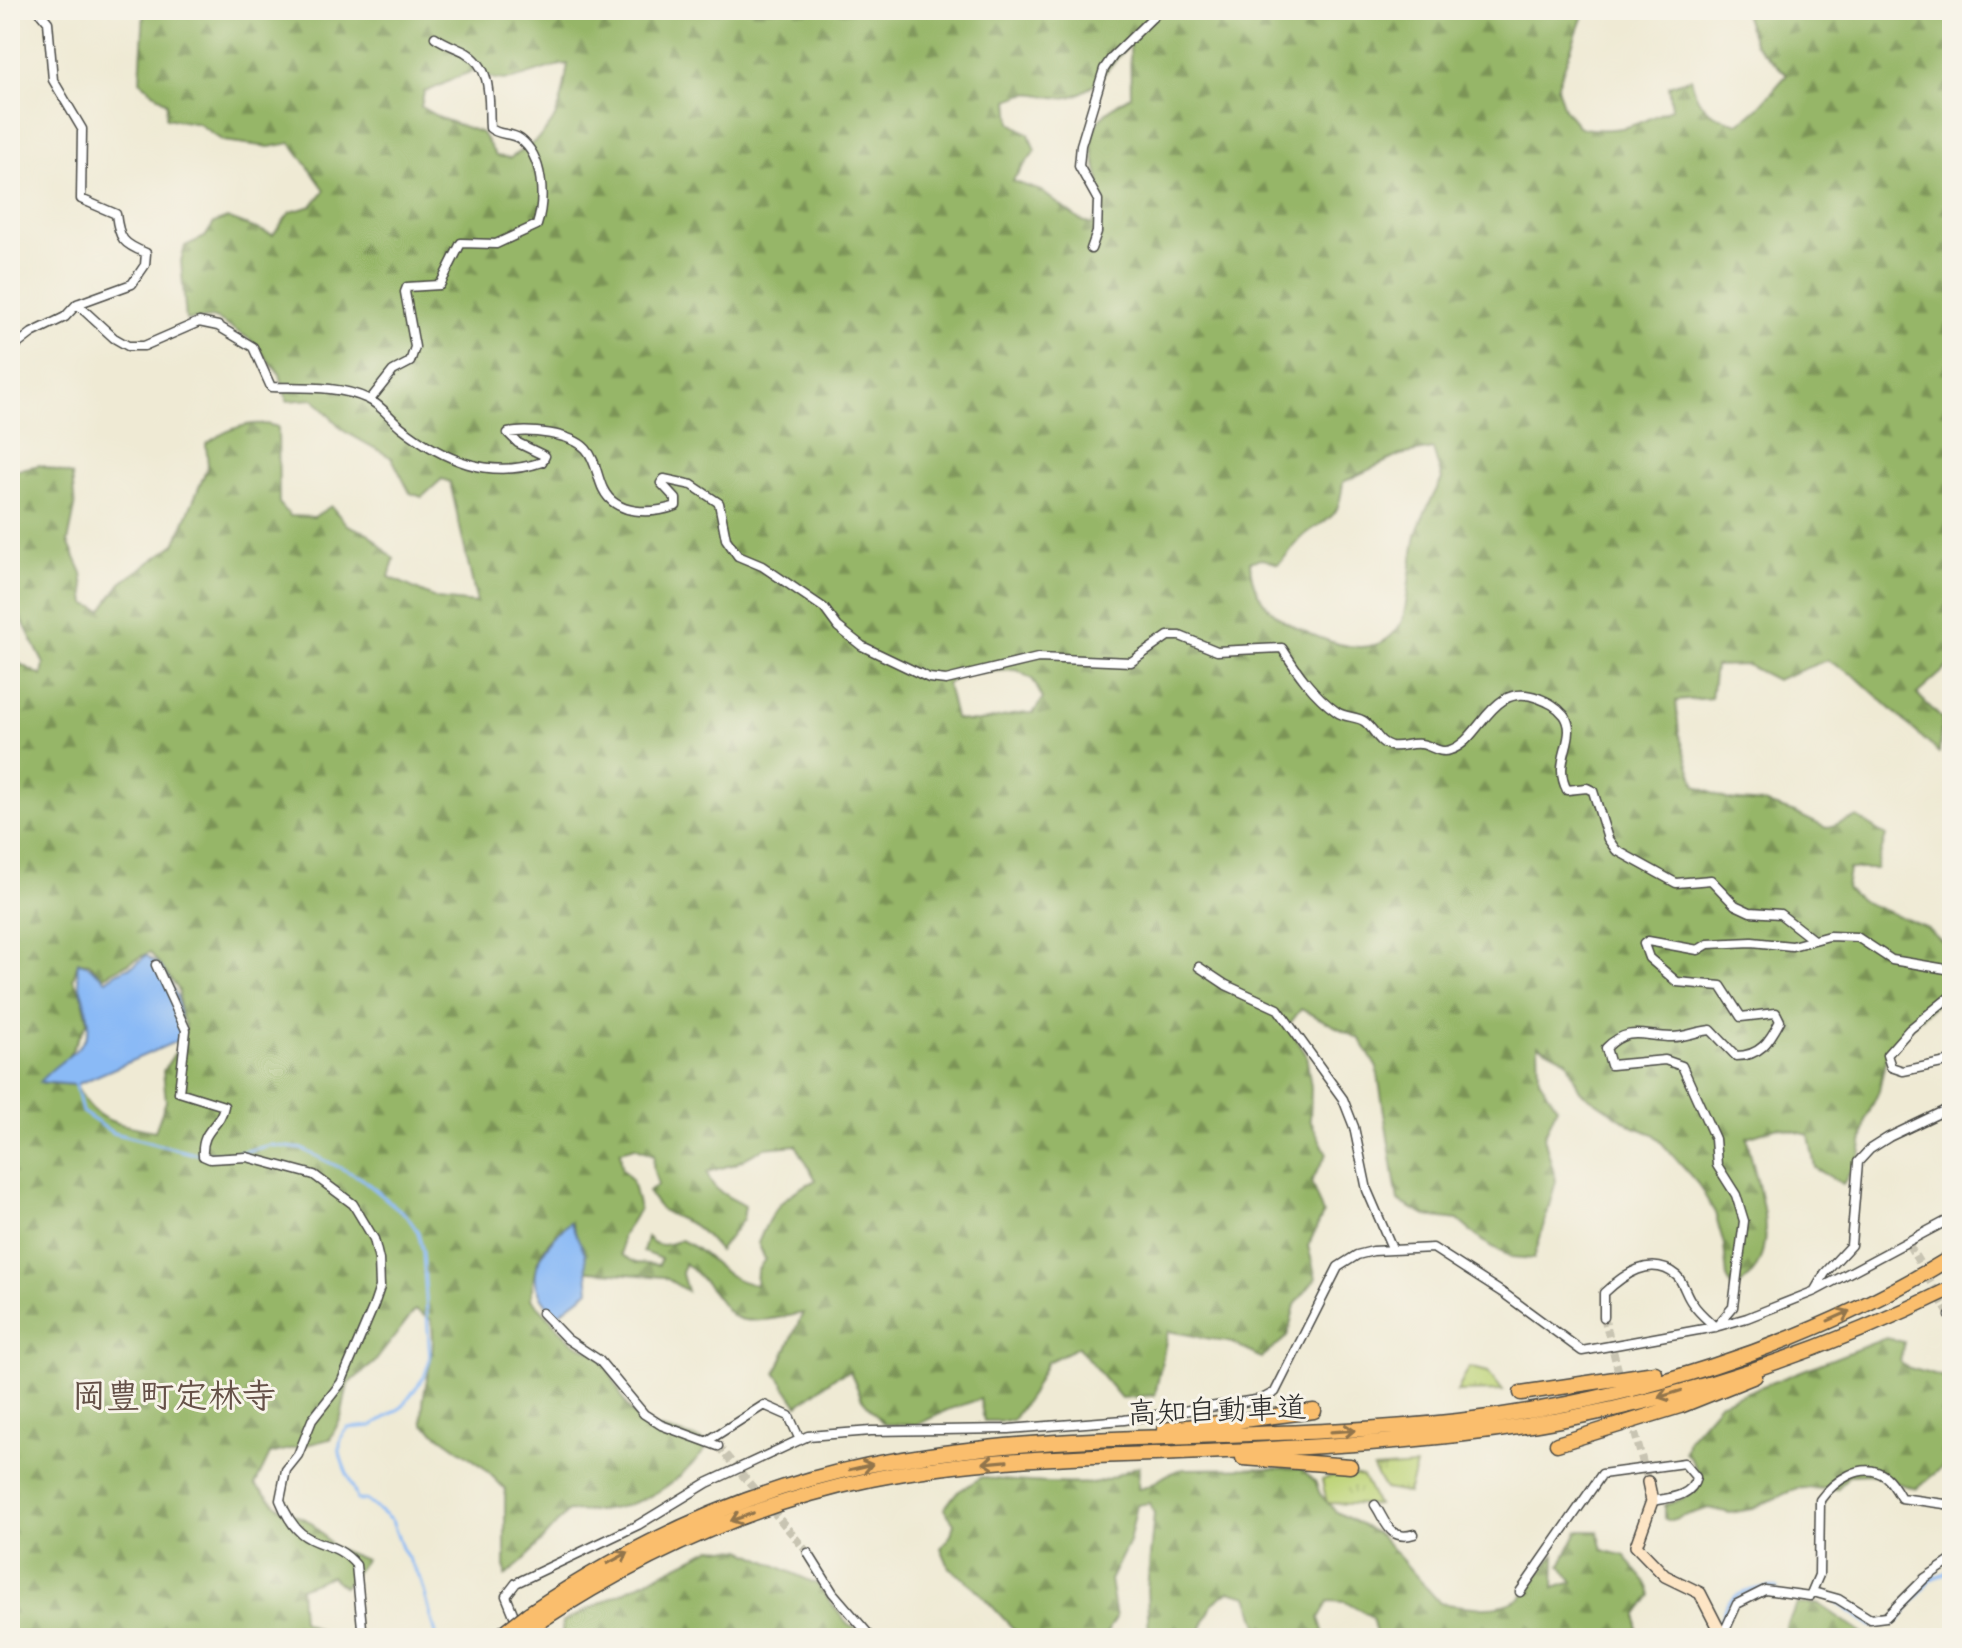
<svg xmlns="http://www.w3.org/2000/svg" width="1962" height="1648" viewBox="0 0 1962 1648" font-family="Dekko,'Klee One',sans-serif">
  <defs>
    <pattern id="grass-tufts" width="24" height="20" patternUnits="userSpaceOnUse" patternTransform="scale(2)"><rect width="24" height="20" fill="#bed478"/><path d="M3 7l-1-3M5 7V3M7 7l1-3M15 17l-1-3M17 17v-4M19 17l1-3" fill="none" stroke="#a3b668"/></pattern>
    <pattern id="forest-firs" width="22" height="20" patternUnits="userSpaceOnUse" patternTransform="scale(2)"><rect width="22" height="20" fill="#96b668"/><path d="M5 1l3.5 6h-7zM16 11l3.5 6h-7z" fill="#7b9456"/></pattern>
  </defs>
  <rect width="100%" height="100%" fill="#f7f3e8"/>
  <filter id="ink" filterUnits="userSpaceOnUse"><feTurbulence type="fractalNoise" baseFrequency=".0125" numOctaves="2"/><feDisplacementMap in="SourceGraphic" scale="16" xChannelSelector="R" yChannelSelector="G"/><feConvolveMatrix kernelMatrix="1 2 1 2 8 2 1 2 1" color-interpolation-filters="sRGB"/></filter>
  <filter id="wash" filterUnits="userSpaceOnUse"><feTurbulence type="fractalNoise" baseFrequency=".006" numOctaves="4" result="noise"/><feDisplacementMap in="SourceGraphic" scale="32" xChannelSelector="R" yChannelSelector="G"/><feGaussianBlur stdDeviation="1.8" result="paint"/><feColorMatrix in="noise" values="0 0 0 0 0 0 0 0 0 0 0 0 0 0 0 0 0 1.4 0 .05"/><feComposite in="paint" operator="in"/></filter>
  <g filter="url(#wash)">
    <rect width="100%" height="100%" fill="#efead4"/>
    <!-- grass -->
    <path fill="url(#grass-tufts)" stroke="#748052" stroke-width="2" d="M1469 1367 1488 1372 1503 1391 1457 1392Z
      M1416 1466 1408 1493 1385 1489 1373 1469Z
      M1340 1473 1363 1477 1377 1505 1327 1503 1322 1480Z"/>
    <!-- forest -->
    <path fill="url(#forest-firs)" stroke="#60704a" stroke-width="2" fill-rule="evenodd" d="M144 10H1585L1557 87 1564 109 1580 128C1621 133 1635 126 1672 108L1669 86 1691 78C1697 108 1710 116 1738 123 1760 111 1769 93 1787 75L1754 43 1743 10H1801L1807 15 1830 19 1845 10H1952V663L1917 694 1942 719 1939 753 1855 676 1827 660 1776 680 1747 665 1715 666 1711 698 1676 701 1679 734 1696 786 1728 800 1764 803 1795 813 1826 828 1857 817 1886 836 1876 869H1849L1846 888 1861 901 1926 927 1951 950 1952 989 1907 1030 1886 1056 1879 1091 1866 1119 1860 1156 1843 1184 1815 1168 1809 1135 1778 1127 1747 1137C1753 1177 1778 1228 1756 1268 1752 1276 1741 1284 1734 1291L1727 1278 1724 1245 1715 1213 1698 1184 1654 1134 1634 1127 1580 1091 1567 1060 1538 1045 1539 1079 1557 1107 1544 1137 1556 1181 1534 1259 1511 1257 1482 1241 1458 1220 1426 1216 1398 1201 1377 1068 1360 1039 1301 1009 1288 1026 1306 1054 1311 1087 1310 1120 1327 1154 1311 1182 1323 1214 1308 1246 1316 1278 1295 1305 1287 1337 1261 1358 1233 1343 1168 1331 1155 1395 1121 1398 1078 1347 1047 1362 1031 1394 1012 1421H984L980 1399 947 1410 917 1425 884 1424 862 1399 850 1371 835 1377 798 1405 776 1373 803 1313C709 1334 743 1310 684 1263L682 1274 687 1291 664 1277 578 1270 583 1253 571 1221C540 1245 534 1261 531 1299 545 1311 556 1326 569 1339 578 1347 592 1349 600 1358 614 1373 622 1405 635 1416 658 1434 686 1431 710 1444 673 1492 629 1515 568 1511L523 1561 505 1576V1489L482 1466 423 1424C419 1387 439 1356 431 1320L415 1310 374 1363 348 1384 341 1418 330 1439 270 1454 255 1485 280 1508 311 1522 333 1547 365 1560 344 1587 331 1576 300 1588 302 1621 333 1638H10V649L20 664 42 676 44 664 14 604 18 537 11 471 40 465 72 475 75 508 68 542 82 573 86 604 102 610 121 583 175 544 208 466 206 444C227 429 253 418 278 427L279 503 290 516 314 517 331 506 347 525 368 533 394 559 389 577 437 599 477 603 450 482 442 479 422 497 410 493 392 458 344 431 314 399 287 401 280 374 251 340 215 318 186 320 181 261 185 246 205 237 214 223 227 218 273 235 290 212 312 206 325 190 291 143 269 147 223 141 199 124 166 118 167 103 140 81ZM1130 44 1131 96C1051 138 1125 173 1092 225L1078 219 1041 191 1012 181 1035 151 1029 134 1011 123 1009 100C1040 85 1041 101 1069 97 1095 93 1113 60 1130 44ZM568 64C560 115 557 130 510 158L496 156 482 133 440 118 421 107 424 92C445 86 454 75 476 71 509 93 533 67 568 64ZM1433 449 1442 479C1434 495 1424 512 1418 529 1410 550 1409 610 1400 625 1376 664 1327 642 1295 627 1269 615 1250 590 1250 561L1263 559 1278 564C1288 556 1291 548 1299 540 1325 514 1338 529 1343 482L1400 455ZM1017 670 1033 680 1043 699 1033 713C1005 712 981 728 955 718L947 684 966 673ZM150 952 179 990 180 1012 186 1028 180 1045 163 1071 166 1101 155 1131C115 1123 95 1124 76 1085L43 1083 68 1057 88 1021 82 995 73 979 78 962 89 963 102 977ZM796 1145 816 1180C783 1195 771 1210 758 1243L765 1259 757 1271 756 1285C718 1278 714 1255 681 1240 668 1245 657 1249 647 1237L643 1252 661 1259 659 1265 636 1263 622 1255V1237L639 1209 632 1180 622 1169 620 1151 635 1147 654 1155 653 1168 658 1185 648 1191C660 1214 669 1214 691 1224 701 1229 711 1242 719 1251L743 1219 745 1206C730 1197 711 1191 707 1172L735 1164 764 1148Z
      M1886 1338 1904 1342 1900 1362 1906 1367 1952 1380V1454L1946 1464 1916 1489 1869 1474 1849 1475 1837 1489 1797 1488 1752 1509 1730 1513 1709 1508 1671 1520 1665 1518V1505C1700 1494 1712 1483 1685 1452L1688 1439 1719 1403Z
      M1139 1466 1138 1489C1154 1488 1162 1472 1184 1469L1300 1468 1315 1481 1320 1494 1335 1511 1380 1535 1440 1603C1466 1607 1509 1614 1527 1591 1538 1578 1543 1566 1555 1555L1554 1588 1573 1582 1561 1565 1578 1531H1598L1603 1550 1626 1556C1634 1572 1647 1578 1651 1595L1637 1615V1638H1377L1372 1617 1345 1602 1329 1601 1319 1618 1324 1634 1296 1638 1289 1632 1260 1631 1248 1596 1229 1591 1212 1604 1198 1638H1149L1147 1589 1154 1513 1149 1503 1137 1505 1129 1542 1110 1580 1116 1618 1103 1638H1022L974 1587 949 1567 941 1548 951 1535 954 1523 944 1509 956 1493 982 1477C999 1481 1080 1486 1097 1482 1111 1479 1125 1471 1139 1466Z
      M712 1548 742 1550 817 1584 848 1625 872 1638H561L563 1622Z
      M1798 1604H1819L1869 1638H1784L1787 1623Z"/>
    <!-- water -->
    <path fill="#8abaf6" stroke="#5a7290" stroke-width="2" d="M146 955 162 968 177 996 182 1039 76 1085 40 1082C53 1064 69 1060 82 1043 101 1019 73 989 78 963L87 965 106 980C119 968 135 969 146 955Z
      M570 1222 585 1253 589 1290 557 1315C519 1282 537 1252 570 1222Z"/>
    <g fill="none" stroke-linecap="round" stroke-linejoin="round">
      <!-- stream -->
      <path stroke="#8abaf6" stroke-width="3" d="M76 1085 82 1112 113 1133 191 1153 234 1154 271 1145 302 1149 361 1178 407 1216 418 1232 423 1252 430 1359 424 1377 402 1407 372 1426 348 1428C327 1450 352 1476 357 1500H366L392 1521 402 1548 421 1580 437 1638
        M1838 1603 1872 1626 1898 1621 1931 1579 1952 1570
        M1718 1623C1724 1616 1723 1611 1726 1605 1734 1592 1764 1585 1777 1588
        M1710 1638 1713 1629"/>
    </g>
  </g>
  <g filter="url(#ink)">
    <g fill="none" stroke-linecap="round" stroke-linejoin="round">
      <!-- street-tunnel -->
      <path stroke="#c8c4b2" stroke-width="8" stroke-dasharray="8 4" stroke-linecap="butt" d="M1909 1245 1950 1316
        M1604 1317 1648 1482
        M718 1446 808 1553"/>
      <!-- street casing -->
      <g stroke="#484844" stroke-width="11">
        <path id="street" d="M1091 249 1097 232 1098 200 1079 166 1081 145 1104 69 1113 56 1160 10
          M77 304 114 338 128 346H144L199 322 218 326 253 347 271 387C302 388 339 385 368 399 381 405 390 418 401 427 443 460 489 480 542 462L545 456 518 443 508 433C528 429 571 433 586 449 596 460 597 477 603 489 616 516 652 514 676 506V499L661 483 664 479 692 485 719 503 726 539 738 556 762 566 824 608 838 627 862 646 929 678 946 680 1038 658 1131 662 1168 636H1180L1217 651 1282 648C1297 672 1313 695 1337 712 1345 718 1358 716 1365 722 1375 730 1378 743 1391 746 1401 748 1411 742 1421 744 1431 745 1439 754 1450 750 1481 741 1491 680 1538 698 1548 702 1557 706 1564 715 1580 737 1551 760 1567 790L1587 788 1593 791 1608 839 1616 850 1676 883 1711 880 1735 905 1750 912 1780 914 1812 939
          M10 350 32 333 65 317 77 304 132 284 145 265 146 253C123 244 119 239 116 214L81 199 82 129 53 80 48 22 38 10
          M370 400 393 371 410 362 415 347 405 292 407 287 440 285 461 243 496 244 537 225C545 200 544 157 520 139 510 132 499 136 490 128 488 99 494 69 465 52 455 47 445 44 435 37
          M156 965 186 1030 179 1092 224 1106C220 1128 201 1128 203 1156L210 1159 247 1157 314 1175 353 1204 374 1239 379 1260 380 1287 374 1305 341 1383 312 1420 298 1455 286 1470 280 1500C303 1558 329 1532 356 1565L363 1638
          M1199 967 1226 985 1278 1009 1343 1099 1354 1127 1367 1190 1392 1248
          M1952 995 1910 1029 1887 1055 1891 1067 1903 1071 1952 1061
          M1815 1290 1825 1273 1851 1245 1858 1162 1870 1149 1889 1137 1952 1107
          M542 1313 567 1339 599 1360 644 1414 661 1425 718 1446
          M1950 1316 1952 1318
          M1604 1317V1293C1623 1275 1651 1254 1677 1276 1684 1283 1686 1296 1693 1304 1699 1313 1708 1320 1715 1327
          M1716 1327 1733 1307 1744 1221 1736 1195 1717 1165 1715 1139 1682 1066 1665 1060 1611 1065 1606 1048C1629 1025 1644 1037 1672 1037 1685 1037 1697 1031 1711 1030L1736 1056C1760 1056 1769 1042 1780 1021L1776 1013 1741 1017 1721 986 1677 982 1649 958 1644 944 1648 941 1698 950 1708 944 1752 942 1792 946 1829 936 1857 937 1892 960 1952 970
          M709 1440 764 1405 789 1416 800 1440
          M1375 1505C1386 1521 1389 1542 1414 1534
          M808 1553 833 1593 872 1638
          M1520 1592 1602 1474 1684 1463 1696 1477C1693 1497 1668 1498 1652 1501
          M1813 1592 1838 1599 1870 1619 1886 1617 1925 1578 1952 1560
          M517 1623 506 1596 516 1583 638 1525 707 1483 808 1436 871 1431 1009 1429 1124 1420 1262 1399 1275 1392 1338 1267 1357 1255 1373 1251 1433 1248 1506 1295 1582 1351 1715 1327 1747 1318 1815 1291 1952 1218
          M1722 1637 1737 1604 1765 1590 1810 1596 1819 1575 1820 1500C1833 1482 1863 1459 1886 1477 1892 1482 1897 1491 1901 1498L1952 1505"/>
      </g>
      <!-- secondary casing -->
      <g stroke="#484844" stroke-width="14">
        <path id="secondary" d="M1648 1482 1652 1501 1636 1546 1665 1576 1700 1593 1723 1638"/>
      </g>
      <!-- highway casing -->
      <g stroke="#484844" stroke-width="17">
        <path id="highway" d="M1521 1393 1655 1373
          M1164 1430 1314 1411
          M1557 1444 1680 1406 1755 1376
          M1243 1458 1350 1466
          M528 1614C632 1544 746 1490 869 1465 1062 1427 1263 1443 1458 1421 1631 1401 1803 1348 1952 1257
          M534 1625C638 1556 750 1504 872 1479 965 1460 1059 1457 1153 1454 1254 1450 1356 1446 1457 1435 1627 1417 1799 1364 1952 1288"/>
      </g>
      <!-- street -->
      <use href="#street" stroke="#fff" stroke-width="8"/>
      <!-- secondary -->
      <use href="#secondary" stroke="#fde5c5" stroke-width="11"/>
      <!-- highway -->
      <use href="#highway" stroke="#fabe6d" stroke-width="14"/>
      <!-- highway-bridge casing -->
      <g stroke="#484844" stroke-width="17" stroke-linecap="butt">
        <path id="highway-bridge" d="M497 1638 528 1614
          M517 1638 534 1625"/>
      </g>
      <!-- highway-bridge -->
      <use href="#highway-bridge" stroke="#fabe6d" stroke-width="14"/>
    </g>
    <!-- one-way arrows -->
    <defs><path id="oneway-shaft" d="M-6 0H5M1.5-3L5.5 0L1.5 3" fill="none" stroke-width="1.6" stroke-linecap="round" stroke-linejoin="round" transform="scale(2)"/></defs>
    <g stroke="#92744c">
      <use href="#oneway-shaft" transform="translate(1839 1316) rotate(-24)"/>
      <use href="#oneway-shaft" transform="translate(1670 1394) rotate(163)"/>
      <use href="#oneway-shaft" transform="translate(1343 1431) rotate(-4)"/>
      <use href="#oneway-shaft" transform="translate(995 1462) rotate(175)"/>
      <use href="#oneway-shaft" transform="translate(861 1467) rotate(-13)"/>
      <use href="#oneway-shaft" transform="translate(742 1517) rotate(160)"/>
      <use href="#oneway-shaft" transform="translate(618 1558) rotate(-28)"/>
    </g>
  </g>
  <g text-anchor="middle" stroke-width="6" stroke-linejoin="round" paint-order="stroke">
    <!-- street labels -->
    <g font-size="30" fill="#2b2b2b" stroke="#f7f3e8">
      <text transform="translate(1217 1410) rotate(-2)" y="10">高知自動車道</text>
    </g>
    <!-- quarter labels -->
    <g font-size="34" font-weight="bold" fill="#655148" stroke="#f7f3e8">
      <text x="174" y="1407">岡豊町定林寺</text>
    </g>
  </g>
  <!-- margin -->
  <rect width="1962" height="1648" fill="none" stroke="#f7f3e8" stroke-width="40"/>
</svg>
